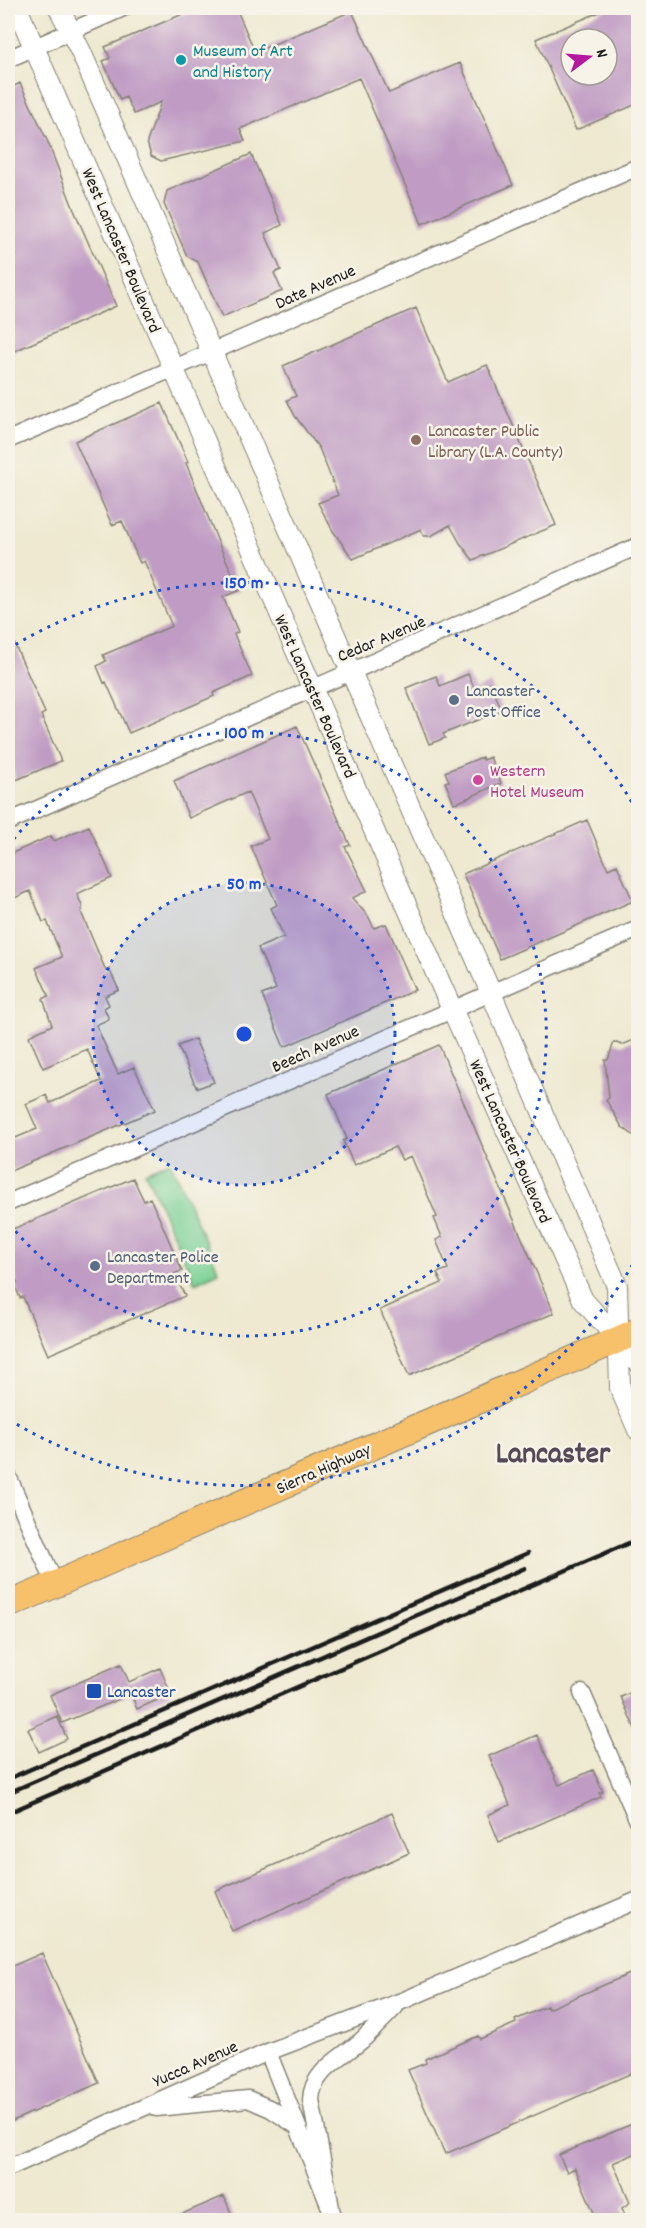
<svg xmlns="http://www.w3.org/2000/svg" width="646" height="2228" viewBox="0 0 646 2228" font-family="Dekko,sans-serif">
  <rect width="100%" height="100%" fill="#f7f3e8"/>
  <filter id="ink" filterUnits="userSpaceOnUse"><feTurbulence type="fractalNoise" baseFrequency=".0167" numOctaves="2"/><feDisplacementMap in="SourceGraphic" scale="12" xChannelSelector="R" yChannelSelector="G"/><feConvolveMatrix kernelMatrix="1 2 1 2 8 2 1 2 1" color-interpolation-filters="sRGB"/></filter>
  <filter id="wash" filterUnits="userSpaceOnUse"><feTurbulence type="fractalNoise" baseFrequency=".008" numOctaves="4" result="noise"/><feDisplacementMap in="SourceGraphic" scale="24" xChannelSelector="R" yChannelSelector="G"/><feGaussianBlur stdDeviation="1.35" result="paint"/><feColorMatrix in="noise" values="0 0 0 0 0 0 0 0 0 0 0 0 0 0 0 0 0 1.4 0 .05"/><feComposite in="paint" operator="in"/></filter>
  <g filter="url(#wash)">
    <rect width="100%" height="100%" fill="#eee9d0"/>
    <!-- green -->
    <path fill="#7ad196" stroke="#4b7659" stroke-width="1.5" d="M170 1161 219 1272 195 1283 145 1172Z"/>
    <g id="blocks">
      <!-- building -->
      <path fill="#c09cc4" fill-rule="evenodd" d="M197 8H212L214 13 228 8H236L255 52 352 11 389 93 460 63 513 185 422 224 359 78 240 129 245 141 161 161 151 156 147 142 161 102 134 114 126 97 120 100 103 61 110 58 105 47Z
        M609 8H639V103L576 130 536 39ZM571 39H607V75H571Z
        M20 83 47 140 74 210 116 306 8 354V259L15 256 8 238V89Z
        M251 154 282 225 265 233 281 270 274 273 282 291 222 317 198 262 187 256 164 204 167 191Z
        M416 308 448 382 487 365 556 525 473 560 460 543 450 525 431 536H424L421 529 353 559 333 531 318 503 338 495 319 448 295 416 287 400 296 396 283 366Z
        M162 403 188 462 186 463 221 549 240 590 223 597 238 632 234 634 252 676 213 693 214 696 129 733 106 682 104 683 97 666 106 661 103 655 172 626 144 561 140 563 122 521 112 525 75 441Z
        M8 629 45 713 41 715 61 761 16 780 8 760Z
        M468 674 475 690 490 683 502 710 443 734 445 738 429 744 406 688 436 676 440 686Z
        M297 726 350 845 345 847 367 891 352 898 368 916 374 928 386 924 415 990 284 1047 262 995 276 989 258 948 284 937 271 908 277 905 251 846 268 839 248 792 189 818 174 781Z
        M482 757 483 760 490 757 501 783 459 802 454 803 445 782 449 781 445 772Z
        M587 820 608 869 617 865 633 901 500 959 463 874Z
        M89 826 112 878 77 894 82 906V911L81 912 106 971 109 969 119 990 105 996 109 1005 104 1008 109 1019 96 1025 118 1074 134 1067 155 1110 8 1172V1141L37 1129 26 1104 46 1095 50 1103 101 1081 87 1049 43 1068 29 1036 52 1025 43 999 49 996 36 968 62 957 47 921 43 922 30 891 8 901V855L51 836 54 841Z
        M639 1038V1139L622 1127 606 1100 609 1098 605 1060H608L614 1042 622 1045Z
        M195 1039 214 1082 198 1088 197 1086 196 1087 178 1046Z
        M439 1045 554 1313 409 1376 380 1310 442 1283 437 1273 448 1269 436 1240 442 1237 434 1218 437 1217 411 1156 402 1160 395 1147 354 1165 343 1141 347 1139 328 1094Z
        M133 1178 144 1201 150 1198 161 1222 182 1271 174 1274 185 1296 48 1355 23 1297 20 1298 14 1283 17 1282 8 1261V1231Z
        M121 1664 129 1682 160 1668 171 1694 137 1709 131 1694 62 1723 50 1695Z
        M639 1689V1738L621 1697Z
        M57 1716 67 1739 39 1752 28 1729Z
        M537 1735 559 1785 593 1770 603 1792 599 1793 601 1797 499 1842 488 1815 510 1805 489 1756Z
        M392 1813 409 1853 232 1931 215 1891Z
        M42 1953 99 2083 8 2123V1968Z
        M639 1970V2070L445 2154 408 2070 426 2063 425 2059 478 2036 480 2039 516 2023 515 2020 547 2006 548 2009Z
        M639 2121V2152L613 2163 630 2202 622 2208 627 2220H597L575 2168 567 2172 559 2155Z
        M224 2196 234 2220H168Z"/>
    </g>
  </g>
  <g filter="url(#ink)">
    <use href="#blocks" fill-opacity="0" stroke="#858276" stroke-width="1.5"/>
    <g fill="none" stroke-linecap="round" stroke-linejoin="round">
      <!-- minor casing -->
      <g stroke="#858276" stroke-width="19">
        <path id="minor" d="M8 59 123 8
          M8 440 638 167
          M8 822 638 546
          M8 1203 638 929
          M8 1476 55 1584
          M582 1693 638 1821
          M268 2052 335 2220
          M156 2108 248 2099 271 2109 297 2126
          M8 2168 268 2052 402 2001 638 1900
          M331 2208 311 2100C312 2071 341 2058 361 2041 373 2030 384 2018 395 2007"/>
      </g>
      <!-- tertiary casing -->
      <g stroke="#858276" stroke-width="22">
        <path id="tertiary" d="M17 8 442 987 583 1300 638 1362
          M59 8 81 52 491 993 617 1286 620 1388 638 1430"/>
      </g>
      <!-- primary casing -->
      <g stroke="#858276" stroke-width="28">
        <path id="primary" d="M8 1605 638 1331"/>
      </g>
      <!-- minor -->
      <use href="#minor" stroke="#fff" stroke-width="16"/>
      <!-- tertiary -->
      <use href="#tertiary" stroke="#fff" stroke-width="20"/>
      <!-- primary -->
      <use href="#primary" stroke="#f7c06b" stroke-width="26"/>
      <!-- rail -->
      <path stroke="#1c1c1c" stroke-width="4.5" d="M8 1779 528 1553
        M8 1793 525 1568
        M8 1813 638 1539"/>
    </g>
  </g>
  <!-- distance rings -->
  <circle cx="244" cy="1034" r="151" fill="#1d4ed8" fill-opacity=".12"/>
  <g fill="none" stroke="#1d4ed8" stroke-width="3" stroke-dasharray="3 6">
    <circle cx="244" cy="1034" r="151"/>
    <path d="M8 846A302 302 0 1 1 8 1222"/>
    <path d="M637 1257A452 452 0 0 1 8 1419M8 649A452 452 0 0 1 637 811"/>
  </g>
  <!-- markers -->
  <circle fill="#0f9aa8" stroke="#f7f3e8" stroke-width="2" cx="181" cy="60" r="6"/>
  <circle fill="#8d6e63" stroke="#f7f3e8" stroke-width="2" cx="416" cy="440" r="6"/>
  <g fill="#5c6f8a" stroke="#f7f3e8" stroke-width="2">
    <circle cx="454" cy="700" r="6"/>
    <circle cx="95" cy="1266" r="6"/>
  </g>
  <circle fill="#d1479c" stroke="#f7f3e8" stroke-width="2" cx="478" cy="780" r="6"/>
  <rect fill="#1a4fb4" stroke="#f7f3e8" stroke-width="2" x="86" y="1683" width="16" height="16" rx="3"/>
  <g text-anchor="middle" stroke-width="5" stroke-linejoin="round" paint-order="stroke">
    <!-- culture labels -->
    <g font-size="18" fill="#0d838f" stroke="#f7f3e8" text-anchor="start">
      <text x="193" y="56">Museum of Art<tspan x="193" dy="21">and History</tspan></text>
    </g>
    <!-- street labels -->
    <g font-size="18" fill="#1c1c1c" stroke="#f7f3e8">
      <text transform="translate(122 250) rotate(67)" y="6">West Lancaster Boulevard</text>
      <text transform="translate(315 286) rotate(-24)" y="6">Date Avenue</text>
      <text transform="translate(381 638) rotate(-23)" y="6">Cedar Avenue</text>
      <text transform="translate(316 696) rotate(66)" y="6">West Lancaster Boulevard</text>
      <text transform="translate(315 1048) rotate(-24)" y="6">Beech Avenue</text>
      <text transform="translate(511 1141) rotate(66)" y="6">West Lancaster Boulevard</text>
      <text transform="translate(323 1468) rotate(-24)" y="6">Sierra Highway</text>
      <text transform="translate(195 2063) rotate(-24)" y="6">Yucca Avenue</text>
    </g>
    <!-- education labels -->
    <g font-size="18" fill="#785e54" stroke="#f7f3e8" text-anchor="start">
      <text x="428" y="436">Lancaster Public<tspan x="428" dy="21">Library (L.A. County)</tspan></text>
    </g>
    <!-- service labels -->
    <g font-size="18" fill="#4e5e75" stroke="#f7f3e8" text-anchor="start">
      <text x="466" y="696">Lancaster<tspan x="466" dy="21">Post Office</tspan></text>
      <text x="107" y="1262">Lancaster Police<tspan x="107" dy="21">Department</tspan></text>
    </g>
    <!-- hotel labels -->
    <g font-size="18" fill="#b23c85" stroke="#f7f3e8" text-anchor="start">
      <text x="490" y="776">Western<tspan x="490" dy="21">Hotel Museum</tspan></text>
    </g>
    <!-- transit labels -->
    <g font-size="18" fill="#164399" stroke="#f7f3e8" text-anchor="start">
      <text x="107" y="1697">Lancaster</text>
    </g>
    <!-- town labels -->
    <g font-size="30" font-weight="bold" fill="#554957" stroke="#f7f3e8">
      <text x="553" y="1462">Lancaster</text>
    </g>
  </g>
  <circle cx="244" cy="1034" r="9" fill="#1d4ed8" stroke="#f7f3e8" stroke-width="3"/>
  <g font-size="18" text-anchor="middle" font-weight="bold" fill="#1d4ed8" stroke="#f7f3e8" stroke-width="5" stroke-linejoin="round" paint-order="stroke">
    <text x="244" y="588">150 m</text>
    <text x="244" y="738">100 m</text>
    <text x="244" y="889">50 m</text>
  </g>
  <!-- margin -->
  <rect width="646" height="2228" fill="none" stroke="#f7f3e8" stroke-width="30"/>
  <!-- north arrow -->
  <g transform="translate(589 57) rotate(74)"><circle r="28" fill="#f7f3e8" stroke="#9f9d96" stroke-width="1.5"/>
  <path d="M0-4.5L10 22L0 15L-10 22Z" fill="#b5179e"/>
  <text y="-9" font-size="16" font-weight="bold" text-anchor="middle" fill="#1c1c1c">N</text>
  </g>
</svg>
